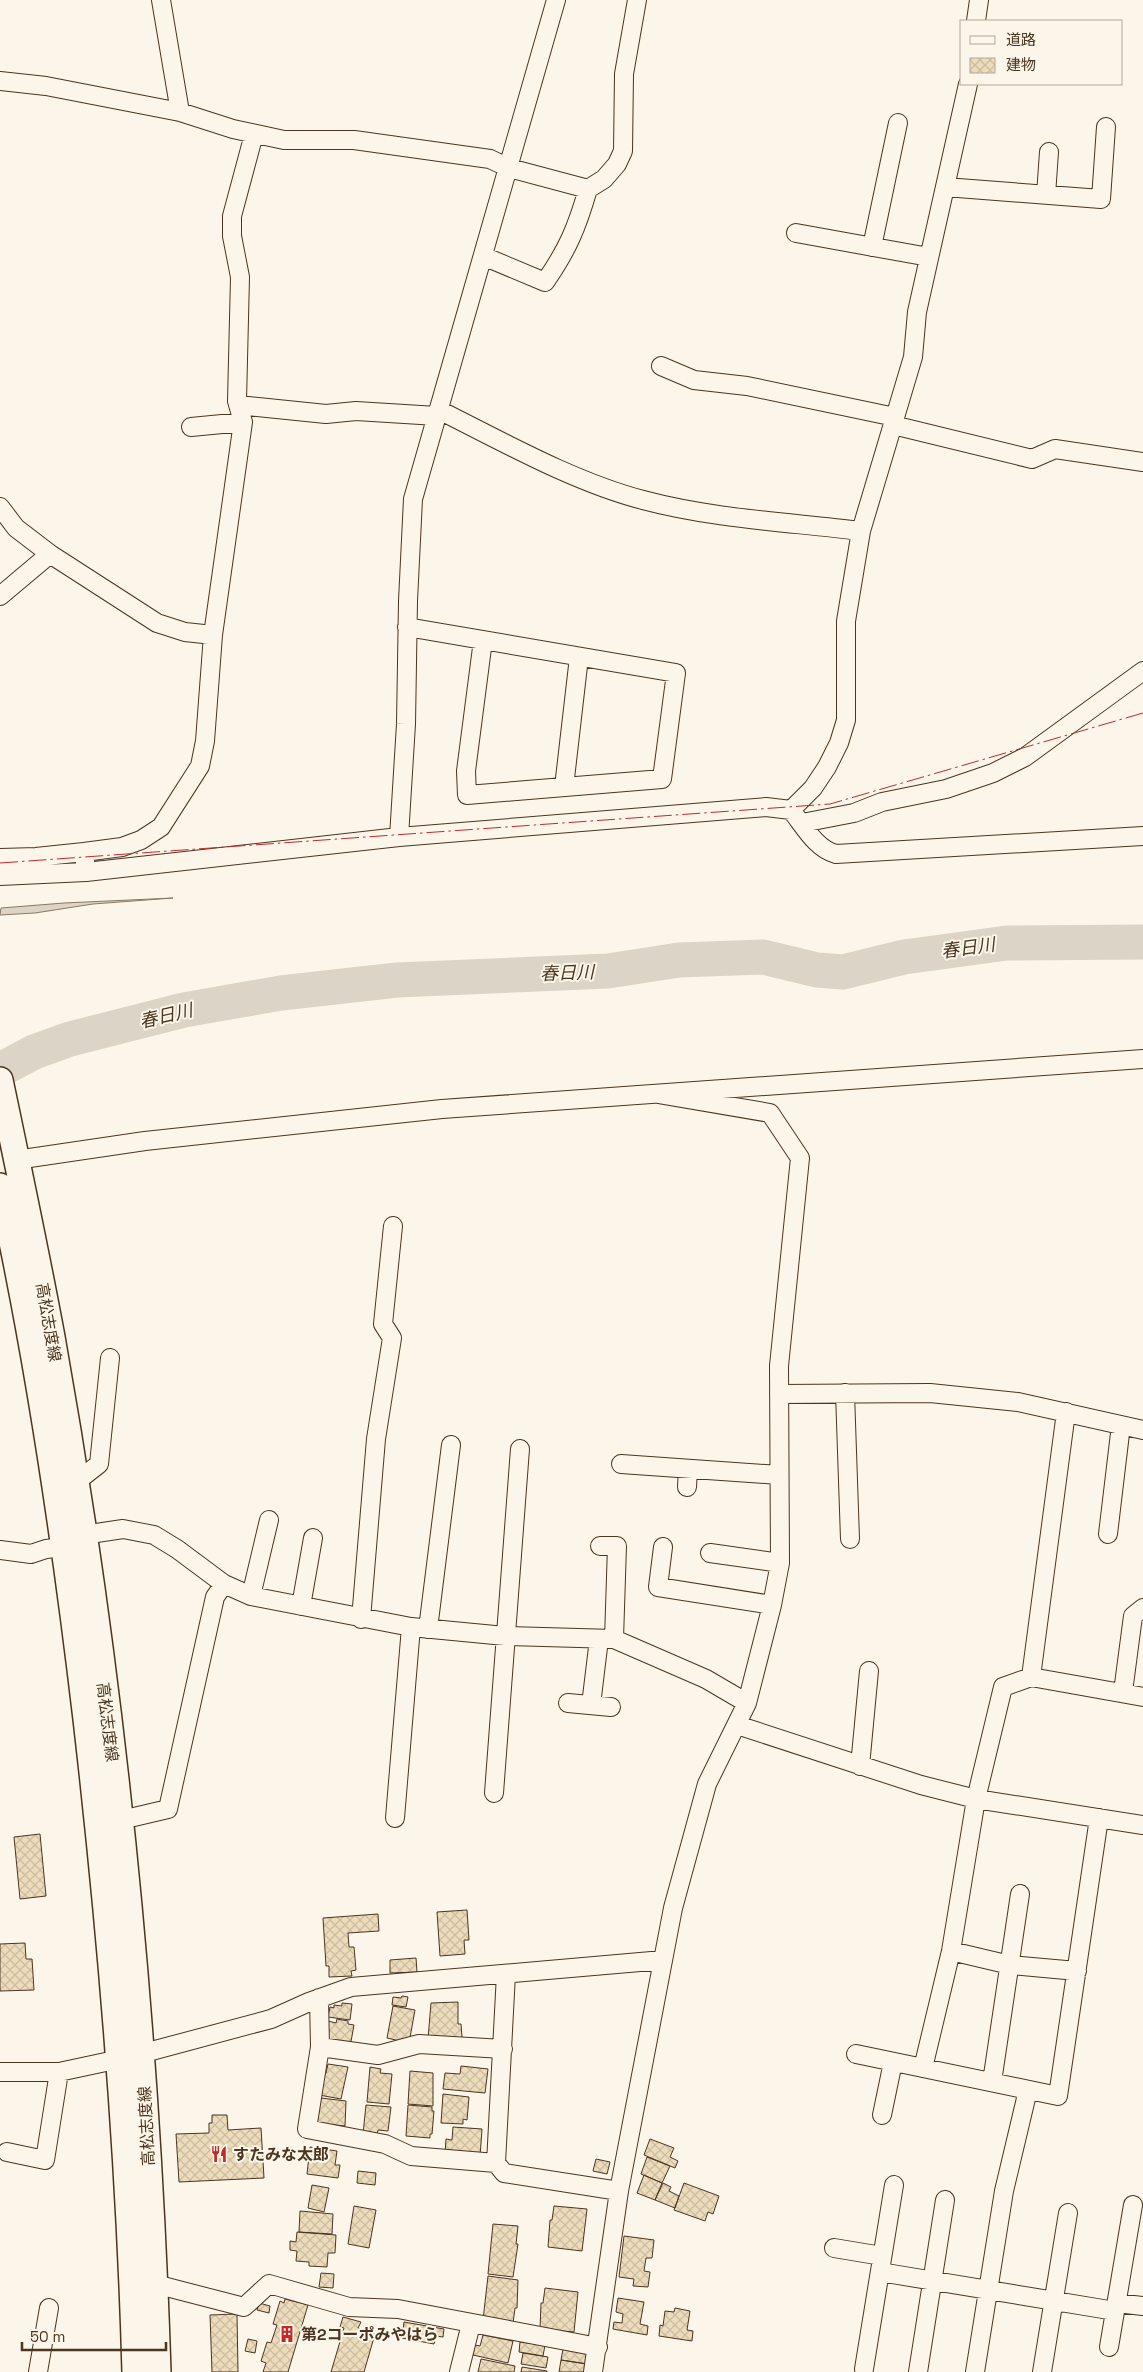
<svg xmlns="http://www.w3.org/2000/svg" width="1143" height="2372" viewBox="0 0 1143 2372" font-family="'Space Grotesk','Noto Sans JP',sans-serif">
  <defs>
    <pattern id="building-cross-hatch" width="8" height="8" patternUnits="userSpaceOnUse" patternTransform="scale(1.25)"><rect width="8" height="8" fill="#ecdcbc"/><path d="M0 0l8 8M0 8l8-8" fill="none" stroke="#ccbda1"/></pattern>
  </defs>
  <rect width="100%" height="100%" fill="#fbf6e9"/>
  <!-- water -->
  <path fill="#dcd4c6" stroke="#887966" d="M173 898 93 904 35 913 0 915 1 908 64 903Z"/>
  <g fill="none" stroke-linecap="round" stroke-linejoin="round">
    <!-- river -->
    <path stroke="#dcd4c6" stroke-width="35" d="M0 1070 34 1052 70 1039 184 1010 281 993 397 980 608 971 679 960 763 957 817 970 843 972 904 957 1007 943 1143 942"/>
  </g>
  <!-- building -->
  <path fill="url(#building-cross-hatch)" stroke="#4a3520" d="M40 1834 46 1896 20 1899 14 1837Z
    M467 1910 469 1940H464L465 1954 440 1956 437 1912Z
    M378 1914 379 1931 348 1933 349 1947H354L356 1970 351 1971 352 1976 329 1977V1966H326L323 1918Z
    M25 1943 26 1959H32L34 1990 0 1991V1944Z
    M416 1958 417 1972 390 1973V1960Z
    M402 1996 408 1997 406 2007 392 2005 393 1997 401 1998Z
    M458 2002V2024H461L462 2038 428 2039 431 2003Z
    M342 2003 352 2004 350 2020 328 2017 330 2007 334 2008V2005L342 2006Z
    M393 2006 415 2010 409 2043 387 2038Z
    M337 2019 348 2021V2024L354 2025 350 2047 324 2042 328 2021 336 2023Z
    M328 2064 348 2067 341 2099 319 2095 322 2072 326 2073Z
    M461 2066 488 2069 485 2093 443 2089 445 2073 460 2074Z
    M370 2067 381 2069 380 2073 392 2074 389 2104 367 2102Z
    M410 2071 433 2073V2106L408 2104Z
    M443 2094 469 2097 467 2120 463 2119V2124L441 2123Z
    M321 2098 346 2101 345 2126 317 2123Z
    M366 2105 391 2107 388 2131 378 2130 377 2135 363 2134Z
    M408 2105 432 2107V2111H434L432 2134H430V2138L406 2136Z
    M212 2115H227L228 2130 261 2128 264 2178 179 2182 176 2134 209 2133V2123H212Z
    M453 2127 482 2129 480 2157 445 2154 446 2139 452 2140Z
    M650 2139 674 2148 670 2157 678 2161 675 2168 644 2155Z
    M310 2147 337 2151 335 2165H340L338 2178 307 2174Z
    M647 2157 670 2166 662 2183 641 2174Z
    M596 2159 610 2162 607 2174 593 2171Z
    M358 2171 376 2173 375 2185 357 2183Z
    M644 2175 662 2183 655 2200 637 2193Z
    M663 2183 671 2187 669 2191 679 2196 675 2208 655 2200Z
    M684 2183 719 2196 713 2214 708 2212 705 2221 674 2210Z
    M312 2185 329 2188 324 2212 308 2208Z
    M354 2206 376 2210 369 2248 348 2244Z
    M554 2206 587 2209 582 2251 548 2247 550 2220H552Z
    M300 2211 333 2214 332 2234 299 2232Z
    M493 2224 518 2226 516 2244H518L513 2277 488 2274Z
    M297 2232 336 2235 335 2253H328L327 2267 309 2266V2262L296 2261 297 2251 290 2250V2241L296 2242Z
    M624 2236 654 2240 652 2258H646L644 2271 650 2272 648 2287 633 2286 634 2279 619 2277Z
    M321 2273 334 2274 333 2288 319 2287Z
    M488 2276 518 2280 517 2308H515L513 2323 483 2320Z
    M545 2288 578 2292 574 2332 540 2329 541 2303H543Z
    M618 2298 644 2302 640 2324 648 2326 647 2335 613 2329 614 2322 622 2323 623 2314 616 2312Z
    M285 2299 308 2305 288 2372H263L266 2363 261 2361 267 2342 271 2343 277 2325 273 2324 280 2301 284 2303Z
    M259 2303 270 2306 269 2313 257 2310Z
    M675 2308 690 2311 687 2330 693 2331 692 2341 659 2336 660 2325 663 2326 665 2311 674 2312Z
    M237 2314 238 2372H212L210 2315Z
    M343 2317 361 2322 358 2328 375 2334 364 2372H331L344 2328 340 2327Z
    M404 2322 444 2329 443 2337 436 2336 434 2344 402 2338Z
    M483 2335 513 2341 508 2363 473 2355 475 2345 480 2346Z
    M248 2339 257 2341 255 2353 245 2351Z
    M520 2342 545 2345 543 2356 519 2352Z
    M563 2349 588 2353 587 2364 561 2360Z
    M523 2353 548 2357 546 2368 521 2364Z
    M481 2359 515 2366 514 2372H478Z
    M561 2360 587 2364 585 2372H559Z
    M522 2367 547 2371V2372H521Z"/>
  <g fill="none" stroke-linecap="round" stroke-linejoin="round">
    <!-- minor casing -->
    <g stroke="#4a3520" stroke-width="20">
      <path id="minor" d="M161 0 180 112
        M976 21 979 0
        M0 81 46 86 180 112 233 129 284 140H354L490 159 509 168 588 189
        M945 187 1101 199 1106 127
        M1046 195 1049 152
        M796 233 929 257
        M872 247 898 123
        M483 256 545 282C568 249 577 227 588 189L604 179 617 164 623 151 624 74 637 0
        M661 366 694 380 747 386 895 417
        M238 405 326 414 356 411 437 416
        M439 410C503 442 574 482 643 500 714 519 789 522 861 531
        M893 425 1032 459 1055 449 1143 462
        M191 427 243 422
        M0 507 16 528 50 554 157 623 185 632 213 635
        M0 596 50 554
        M407 627 676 673 662 779 467 795 466 771 483 640
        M564 787 579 657
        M791 810 813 788 827 767 839 743 846 720V621L861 531 913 357 917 312 968 84
        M802 823 854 813 882 802 946 789 993 773 1025 757 1143 671
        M399 837 406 724 408 601 413 499 556 0
        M0 858 36 857 84 852
        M86 872 84 852 122 847 141 840 161 827 200 766 205 741 213 635 243 422 237 401 240 277 232 236V216L254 134
        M0 876 86 872 399 837 766 807 791 810C804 826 816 849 836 854L1143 836
        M16 1160 145 1141 442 1109 1143 1059
        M845 1393 850 1539
        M779 1394 930 1393 1018 1402 1143 1430
        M1066 1412 1031 1677 1143 1697
        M621 1464 779 1475
        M76 1482 99 1464 110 1358
        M687 1487 688 1469
        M1108 1534 1121 1425
        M600 1546H617L614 1639
        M663 1547 658 1587 772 1605
        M0 1550 31 1554 46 1549 73 1546 83 1535 123 1529 154 1535 177 1549 224 1584 251 1596 411 1627 505 1636 614 1639 706 1679 747 1703
        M710 1553 780 1563
        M251 1596 269 1520
        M301 1606 313 1538
        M361 1619 376 1439 392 1338 383 1324 393 1226
        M428 1629 451 1445
        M1123 1692 1133 1616 1143 1608
        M568 1703 611 1707
        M591 1705 599 1639
        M737 1725 921 1785 976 1799 1143 1825
        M860 1766 869 1671
        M494 1793 520 1449
        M134 1817 168 1809 215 1597 224 1584
        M395 1818 411 1627
        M951 1951 1010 1965 1077 1971
        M319 1998 320 2047 307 2129 385 2144 411 2156 496 2163 506 1974
        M320 2047 378 2055 419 2044 503 2049
        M856 2054 1058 2096 1099 1818
        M923 2068 951 1951 976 1799 1003 1687 1031 1677
        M0 2072H59L129 2057 271 2019 309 2002 351 1987 663 1960
        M992 2082 1020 1894
        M882 2115 893 2062
        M7 2152 45 2160 59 2072
        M496 2163 504 2173 619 2191
        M834 2248 882 2256
        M880 2272 1115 2311
        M155 2284 244 2307 269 2284 349 2307 398 2309 598 2347
        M1117 2303 1143 2306
        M1109 2347 1133 2205
        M864 2369 894 2185
        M38 2372 49 2308
        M459 2372 471 2324
        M593 2372 619 2191 673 1908 707 1784 747 1703 772 1605 780 1563 779 1366 800 1158 770 1113 658 1094
        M918 2372 945 2200
        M975 2372 1004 2191 1028 2090
        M1042 2372 1068 2213"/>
    </g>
    <!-- secondary casing -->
    <g stroke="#4a3520" stroke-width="28">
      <path id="secondary" d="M0 1080C18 1166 36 1251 52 1337 113 1678 147 2025 158 2372
        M0 1186C39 1361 65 1541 86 1719 111 1936 129 2154 135 2372"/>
    </g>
    <!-- minor -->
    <use href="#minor" stroke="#fbf6e9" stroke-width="18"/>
    <!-- secondary -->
    <use href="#secondary" stroke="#fbf6e9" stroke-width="25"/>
    <!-- power -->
    <path stroke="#c62828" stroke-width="1" stroke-dasharray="18 4 2.5 4" stroke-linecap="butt" d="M0 863 830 804 1143 713"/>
  </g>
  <!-- icons -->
  <defs>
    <g id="restaurant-bare" transform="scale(1.35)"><path d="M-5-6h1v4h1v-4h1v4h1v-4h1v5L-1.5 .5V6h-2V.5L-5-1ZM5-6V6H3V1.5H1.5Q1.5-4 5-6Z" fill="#c62828" stroke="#fbf6e9" stroke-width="2.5" paint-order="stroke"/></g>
    <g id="building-bare" transform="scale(1.35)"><path d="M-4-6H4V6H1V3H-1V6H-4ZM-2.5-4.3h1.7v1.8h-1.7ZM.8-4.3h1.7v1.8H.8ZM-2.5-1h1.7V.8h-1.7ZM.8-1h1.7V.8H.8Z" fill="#c62828" stroke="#fbf6e9" stroke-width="2.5" paint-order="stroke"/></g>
  </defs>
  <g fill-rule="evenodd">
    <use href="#restaurant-bare" x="219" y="2154"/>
    <use href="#building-bare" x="287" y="2334"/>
  </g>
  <g text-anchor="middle" stroke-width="4" stroke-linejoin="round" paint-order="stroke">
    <!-- street labels -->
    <g font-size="16" fill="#4a3520" stroke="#fbf6e9">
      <text transform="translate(49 1322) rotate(80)" y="6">高松志度線</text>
      <text transform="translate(108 1722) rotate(83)" y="6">高松志度線</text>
      <text transform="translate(146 2126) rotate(-93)" y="6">高松志度線</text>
    </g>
    <!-- poi labels -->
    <g font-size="16" font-weight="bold" fill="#4a3520" stroke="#fbf6e9" text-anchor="start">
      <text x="233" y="2160">すたみな太郎</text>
      <text x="301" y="2340">第2コーポみやはら</text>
    </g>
    <!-- water labels -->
    <g font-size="18" font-style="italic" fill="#4a3520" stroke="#fbf6e9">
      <text transform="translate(968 948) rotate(-8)" y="6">春日川</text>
      <text transform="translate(567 973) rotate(-2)" y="6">春日川</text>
      <text transform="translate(166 1016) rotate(-13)" y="6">春日川</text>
    </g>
  </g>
  <!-- legend -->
  <rect x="960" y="20" width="162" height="65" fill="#fbf6e9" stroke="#b4a999"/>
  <rect x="970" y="36" width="25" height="8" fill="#fbf6e9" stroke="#b4a999"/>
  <text x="1006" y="45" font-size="15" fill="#4a3520">道路</text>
  <rect x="970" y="58" width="25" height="15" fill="url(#building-cross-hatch)" stroke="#b4a999"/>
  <text x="1006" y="70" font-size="15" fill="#4a3520">建物</text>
  <!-- scale -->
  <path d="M22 2342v8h144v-8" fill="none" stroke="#4a3520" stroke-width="2.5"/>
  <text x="30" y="2342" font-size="15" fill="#4a3520" stroke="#fbf6e9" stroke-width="4" paint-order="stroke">50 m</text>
</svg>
